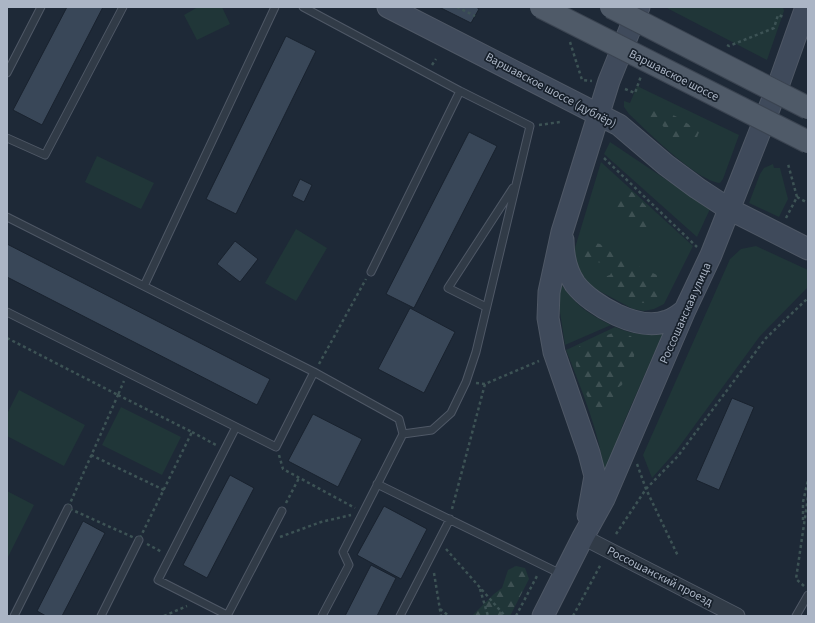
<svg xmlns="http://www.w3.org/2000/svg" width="815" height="623" viewBox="0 0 815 623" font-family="'Source Sans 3',sans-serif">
  <defs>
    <pattern id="forest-firs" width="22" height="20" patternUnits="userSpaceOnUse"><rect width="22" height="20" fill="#203638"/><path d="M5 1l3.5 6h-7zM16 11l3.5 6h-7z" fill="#3e5153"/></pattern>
  </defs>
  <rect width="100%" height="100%" fill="#1e2937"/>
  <!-- green -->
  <path fill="#203638" d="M198 7H222L230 24 197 40 184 15Z
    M665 7H783L784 11 767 60Z
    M637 86 739 135 723 179 720 183C697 181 647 131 629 114L624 107V101L630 103Z
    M610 142 710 209 697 237 604 154Z
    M97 156 154 183 141 209 85 182Z
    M601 162 693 246 664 304 654 309 644 311 633 309 588 285 579 275 574 251Z
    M773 164 774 168H780L788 199 779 217 749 203 760 174 764 168Z
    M296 229 327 248 296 301 265 283Z
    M756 246 808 270V287L760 336 676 451 652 478 643 455 730 259 741 249Z
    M560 282C575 305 587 313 611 325L565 345 558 299Z
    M615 327C632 334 646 337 664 331L623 424 605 475C599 431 582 391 566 350Z
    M19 390 85 425 64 466 7 436V414Z
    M121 407 181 437 162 475 102 445Z
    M7 491 34 505 7 559Z"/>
  <!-- forest -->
  <path fill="url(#forest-firs)" d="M650 108C667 109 685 121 699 132L696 140H677L670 135 659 121 650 119 643 115Z
    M632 192 649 209 648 227 645 235C643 234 638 234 636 232 633 230 610 204 609 202L618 200 623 193Z
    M591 242 600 244 615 255 633 260 640 267 657 275 658 293 657 303C636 305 611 297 601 278L610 275 615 266C601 261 594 265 581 254L582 245Z
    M613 333 631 336 636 344 633 362 627 368 622 385 614 390 612 409 604 413 595 411C588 398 567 360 579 347 584 342 605 336 613 333Z
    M516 566 525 568 529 579 510 616H472L494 594 502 588 508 570Z"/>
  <!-- building -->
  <path fill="#394758" stroke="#19222e" d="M67 7H103L42 125 13 110Z
    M439 7H476L479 9 471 23Z
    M286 36 316 51 236 214 206 199Z
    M469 132 497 146 414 308 386 294Z
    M300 179 312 185 304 202 292 196Z
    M235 241 258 259 240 282 217 264Z
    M7 244 270 379 257 405 7 277Z
    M410 308 455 332 424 393 378 369Z
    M732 398 754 407 719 490 696 480Z
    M313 414 362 439 338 487 288 461Z
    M230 475 254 488 207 578 183 565Z
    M384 506 427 529 401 579 357 555Z
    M83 521 105 533 62 616H46L37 611Z
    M371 565 396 578 377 616H345Z"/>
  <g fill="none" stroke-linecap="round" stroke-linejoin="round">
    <!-- lane casing -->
    <g stroke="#4f5866" stroke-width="9">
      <path id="lane" d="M303 7 460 91 530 126 476 352 466 382 451 413 432 430 403 434
        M7 73 41 7
        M7 138 45 155 123 7
        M7 217 314 372 399 419 403 434 343 552 349 565 322 616
        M371 272 460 91
        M144 286 275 7
        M486 307 448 288 513 188
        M7 312 276 447 314 372
        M377 484 561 574
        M227 615 158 580 236 427
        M14 616 68 508
        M101 616 139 540
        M227 616 282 511
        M400 616 450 519
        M796 616 808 595"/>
    </g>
    <!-- street casing -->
    <g stroke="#4f5866" stroke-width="17">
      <path id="street" d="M583 537 737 616"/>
    </g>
    <!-- secondary casing -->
    <g stroke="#4f5866" stroke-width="23">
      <path id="secondary" d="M388 7 619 125 666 165 697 188 729 209 808 249
        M563 240C563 255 567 272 575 284 592 306 639 332 667 321 674 319 680 314 685 310
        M588 515 595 476 589 453 554 352 548 318 549 292 562 232 609 81 639 7
        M543 616 583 537 604 499 685 310 711 255 778 86 806 7"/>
    </g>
    <!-- path -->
    <path stroke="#3d5355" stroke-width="2.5" stroke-dasharray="3 3" stroke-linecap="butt" d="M457 7 475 16
      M570 42 582 80 592 81
      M727 45 729 46 774 28 778 15 784 17
      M432 65 436 59
      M625 89 635 93 641 76
      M539 125 560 122
      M604 158 697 247
      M797 197 808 203
      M786 218 797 197 788 164
      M7 338 118 395 124 381
      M319 364 366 279
      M476 383 485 384 539 361
      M118 395 192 432 139 540 68 508Z
      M192 432 216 445
      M91 455 164 490
      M279 455 283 469 355 508
      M637 464 646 489 678 556
      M286 503 299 478
      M452 509 485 384
      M803 520V502L808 480
      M616 534 646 489 678 456 766 338 808 298
      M280 537 321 522 351 515
      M147 544 162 552
      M446 549 505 616
      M434 573 441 616
      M804 586 796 579 808 497
      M480 589 488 616
      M440 609 449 616
      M164 616 187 606
      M516 616 538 574
      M573 616 601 564"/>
    <!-- lane -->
    <use href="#lane" stroke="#313b47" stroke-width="7"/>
    <!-- street -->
    <use href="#street" stroke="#313b47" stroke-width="15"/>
    <!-- secondary -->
    <use href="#secondary" stroke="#3f4a5b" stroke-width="21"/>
    <!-- primary-bridge casing -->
    <g stroke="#3b4451" stroke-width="24" stroke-linecap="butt">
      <path id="primary-bridge" d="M541 7 808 142
        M611 7 808 108"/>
    </g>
    <!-- primary-bridge -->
    <use href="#primary-bridge" stroke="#4f5a68" stroke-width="22"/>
  </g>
  <g text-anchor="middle" stroke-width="3.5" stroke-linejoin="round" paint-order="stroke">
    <!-- street labels -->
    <g font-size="12" fill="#abb5c5" stroke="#17202b">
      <text transform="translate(674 75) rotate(27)" y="4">Варшавское шоссе</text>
      <text transform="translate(551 90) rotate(28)" y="4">Варшавское шоссе (дублёр)</text>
      <text transform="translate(685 313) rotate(-66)" y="4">Россошанская улица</text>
      <text transform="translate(660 576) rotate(27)" y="4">Россошанский проезд</text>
    </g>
  </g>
  <!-- border -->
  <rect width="815" height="623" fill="none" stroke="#abb5c5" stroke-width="16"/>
</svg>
